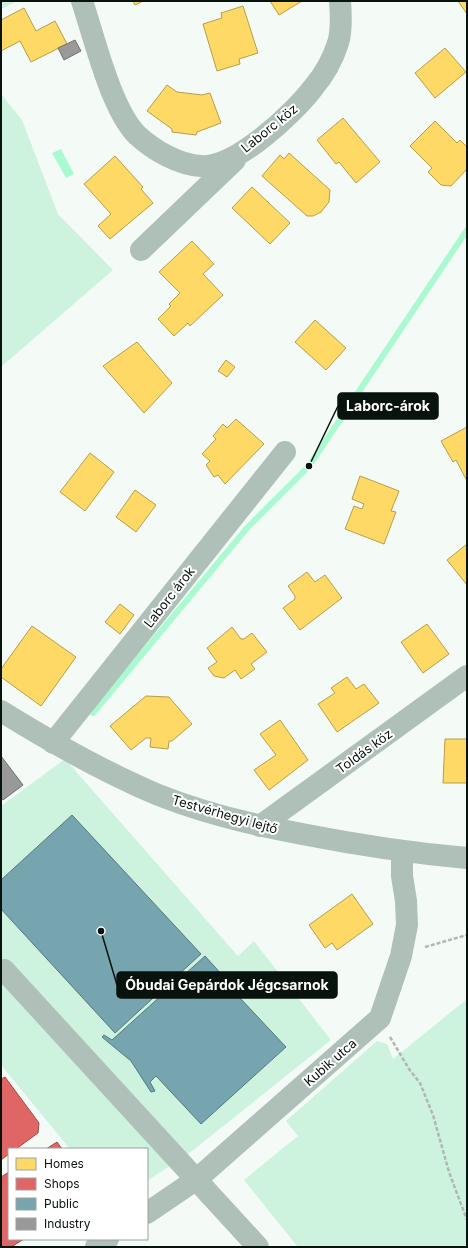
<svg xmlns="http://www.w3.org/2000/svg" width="468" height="1248" viewBox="0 0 468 1248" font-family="Inter,sans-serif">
  <rect width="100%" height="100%" fill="#f4fbf7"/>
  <!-- green -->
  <path fill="#cdf2de" d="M1 1H17L1 9Z
    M1 94 22 120 58 214 113 270 1 367Z
    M65 759 238 956 254 941 331 1040 192 1151 147 1181V1149H70L1 1065V806Z
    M467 999V1247H298L244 1180 298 1136 286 1121 377 1041 387 1044 393 1059Z"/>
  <!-- water -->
  <path fill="#aaf9d2" d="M61 149 74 174 66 178 52 153Z"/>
  <!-- homes -->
  <path fill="#ffd966" stroke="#b59e4b" d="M133 1H143L135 5Z
    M270 1H302L279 15Z
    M458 1H467V14Z
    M243 6 258 53 239 59 240 64 217 71 203 24 222 18 221 13Z
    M24 8 36 31 55 21 67 44 31 62 20 41 1 51V20Z
    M445 48 466 72 435 98 415 73Z
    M167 85 177 92 202 95 210 93 221 123 197 132 196 135 172 132V129L147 111Z
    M343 118 380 162 356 183 339 162 336 164 317 140Z
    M435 121 457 143 460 140 467 147V169L451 186 441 185 428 172 432 168 410 146Z
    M289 153 330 190 329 202 321 212 313 216H307L262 176 280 155 284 159Z
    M115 156 143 187 141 189 153 203 110 239 98 226 111 214 84 184Z
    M252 187 290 223 270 244 232 208Z
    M192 241 214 264 203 274 223 295 190 326 188 323 174 336 158 319 171 306 169 304 180 293 159 272Z
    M315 320 346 348 326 370 295 342Z
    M137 342 172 383 144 413 103 366Z
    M226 360 235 367 227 377 218 371Z
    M236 419 264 444 225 484 218 475 214 477 206 465 210 461 202 454 216 439 213 436 223 424 227 428Z
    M467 427V481L456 460 453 462 441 441Z
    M90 453 114 472 85 511 60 492Z
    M360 476 399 491 391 511 396 512 384 544 345 529 354 506 362 509 364 504 352 499Z
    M135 490 156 505 136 532 116 517Z
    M467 544V585L447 560Z
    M307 572 315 582 325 575 342 598 300 630 283 608 295 599V596L288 586Z
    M120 604 134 615 120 634 105 622Z
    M427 624 449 654 423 673 401 642Z
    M32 626 76 657 41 706 1 677V669Z
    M232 627 241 639H244L252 633 267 652 251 664 255 669 241 679 235 670 224 678 214 676 208 668 217 662 207 648Z
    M347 677 356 689 364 684 379 703 337 732 318 704 335 693 331 688Z
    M146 696 169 697 192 724 172 741H169L168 749 150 747 151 738H146L131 750 110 726Z
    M280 720 308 760 269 790 254 770 276 755 260 734Z
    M445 739H467V783H443Z
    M352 894 373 924 337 950 332 943 325 948 309 925Z"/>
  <!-- shops -->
  <path fill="#e06666" stroke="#9f4d4b" d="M5 1077 39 1123 38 1133 16 1149H9V1154L1 1160V1079Z
    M57 1142 62 1149H46Z
    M9 1172V1239H24L11 1247H1V1177Z"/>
  <!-- public -->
  <path fill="#76a5af" stroke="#55797e" d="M72 815 201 954 115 1033 1 909V880Z
    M205 956 242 997 240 998 286 1047 201 1124 156 1076 150 1082 155 1091 151 1092 131 1061 102 1037 104 1035 112 1040Z"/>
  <!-- industry -->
  <path fill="#999" stroke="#6e716f" d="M75 40 81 51 64 60 58 48Z
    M1 756 23 785 3 800 1 797Z"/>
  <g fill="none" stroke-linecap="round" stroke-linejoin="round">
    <!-- stream -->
    <path stroke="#aaf9d2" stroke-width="6" d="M93 713 247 528 309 466 467 230"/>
    <!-- path -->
    <path stroke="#adb9b2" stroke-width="2.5" stroke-dasharray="4 2" stroke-linecap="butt" d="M425 947 467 935
      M390 1037 409 1069 420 1083 433 1115 449 1172 467 1220"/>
    <!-- minor -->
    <path stroke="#aec0b7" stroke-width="22" d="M82 1C94 37 111 109 137 135 153 150 179 165 201 166 235 169 294 113 313 88 324 75 333 59 338 43 342 31 341 14 340 1
      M141 250 235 160
      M1 711C51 742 102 771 156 794 203 813 253 825 302 834 358 845 410 853 467 858
      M53 743 285 452
      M260 826 467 676
      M4 970 258 1247
      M147 1213 197 1179 380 1018 401 956 407 925 406 901 402 876V852
      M96 1247 108 1239"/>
  </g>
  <g text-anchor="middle" stroke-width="4" stroke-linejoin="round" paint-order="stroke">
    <!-- street labels -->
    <g font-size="13" fill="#08130d" stroke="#fff">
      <text transform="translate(269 128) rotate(-39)" y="5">Laborc köz</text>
      <text transform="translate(169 597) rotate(-52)" y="5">Laborc árok</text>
      <text transform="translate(364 751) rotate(-36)" y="5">Toldás köz</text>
      <text transform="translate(225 814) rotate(16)" y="5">Testvérhegyi lejtő</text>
      <text transform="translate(330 1062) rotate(-41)" y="5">Kubik utca</text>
    </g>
  </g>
  <!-- callouts -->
  <path fill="none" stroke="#08130d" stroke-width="1.5" d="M309 466L338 406M101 931L117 985"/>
  <g fill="#08130d" stroke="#fff" stroke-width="1.5">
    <circle cx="309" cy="466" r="4"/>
    <circle cx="101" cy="931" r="4"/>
  </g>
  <g fill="#08130d" stroke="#08130d" stroke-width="1.5">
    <rect x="338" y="393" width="100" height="26" rx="4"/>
    <rect x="117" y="972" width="220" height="26" rx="4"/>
  </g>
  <g font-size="14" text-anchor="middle" font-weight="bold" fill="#fff">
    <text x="388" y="411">Laborc-árok</text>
    <text x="227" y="990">Óbudai Gepárdok Jégcsarnok</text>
  </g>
  <!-- border -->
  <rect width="468" height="1248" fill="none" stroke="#08130d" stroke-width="4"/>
  <!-- legend -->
  <rect x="8" y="1148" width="140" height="92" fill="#ffffff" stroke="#9ca19e"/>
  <rect x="16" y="1158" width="20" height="12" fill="#ffd966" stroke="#9ca19e"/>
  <text x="44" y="1168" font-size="12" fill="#08130d">Homes</text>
  <rect x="16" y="1178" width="20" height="12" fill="#e06666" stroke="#9ca19e"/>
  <text x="44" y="1188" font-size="12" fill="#08130d">Shops</text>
  <rect x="16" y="1198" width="20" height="12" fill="#76a5af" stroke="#9ca19e"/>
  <text x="44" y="1208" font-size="12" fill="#08130d">Public</text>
  <rect x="16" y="1218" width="20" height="12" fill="#999999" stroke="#9ca19e"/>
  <text x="44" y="1228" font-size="12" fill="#08130d">Industry</text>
</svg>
